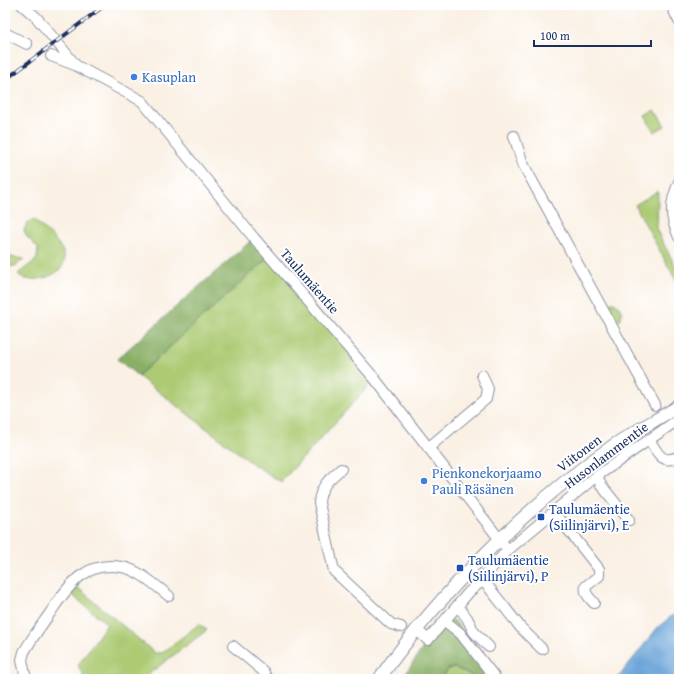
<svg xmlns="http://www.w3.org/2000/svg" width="684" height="684" viewBox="0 0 684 684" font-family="'Gentium Book Plus',serif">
  <rect width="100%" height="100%" fill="#fff"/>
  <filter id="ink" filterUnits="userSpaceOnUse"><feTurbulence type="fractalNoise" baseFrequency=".025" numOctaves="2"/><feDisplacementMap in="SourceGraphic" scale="8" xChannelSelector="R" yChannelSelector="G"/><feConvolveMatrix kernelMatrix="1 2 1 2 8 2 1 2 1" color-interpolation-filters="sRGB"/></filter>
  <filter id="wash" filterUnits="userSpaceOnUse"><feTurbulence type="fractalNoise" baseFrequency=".012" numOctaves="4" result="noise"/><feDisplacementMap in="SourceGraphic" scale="16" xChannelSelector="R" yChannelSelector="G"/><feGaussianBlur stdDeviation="0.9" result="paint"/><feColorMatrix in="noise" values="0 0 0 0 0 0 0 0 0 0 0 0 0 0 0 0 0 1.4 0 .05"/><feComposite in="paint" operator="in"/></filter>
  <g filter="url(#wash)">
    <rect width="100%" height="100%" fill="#faf0e3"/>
    <!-- green -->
    <path fill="#accb73" stroke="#647d68" d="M655 110 665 126 654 132 645 116Z
      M658 191 657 231 679 273V286L635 205Z
      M34 219C43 229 57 238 63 252 71 272 42 282 26 279 23 278 20 276 18 274L37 259 38 248 27 237 24 230 27 223Z
      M5 256 24 259 16 266 5 267Z
      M270 256 375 379 281 482 253 464 138 376Z
      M612 302 619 306 622 313 620 321 614 317 608 308Z
      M77 587 155 653H162L199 624 207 630 142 679H85L78 665 107 624 71 594Z
      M454 667 472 676V679H442L448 669Z"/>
    <!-- forest -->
    <path fill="#89af65" stroke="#526f62" d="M254 238 270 256 138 376 117 359Z
      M454 620 501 679H472V676L454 667 448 669 442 679H402L428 640 445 621Z"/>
    <!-- water -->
    <path fill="#65a1d6" stroke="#40689a" d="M679 610V679H617L658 627Z"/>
  </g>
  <g filter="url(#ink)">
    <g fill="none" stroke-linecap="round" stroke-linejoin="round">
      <!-- minor casing -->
      <g stroke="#8a90a0" stroke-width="12">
        <path id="minor" d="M22 5 36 17 74 63
          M671 5 679 21
          M5 33 27 44
          M51 56 75 65 142 101 254 238 375 379 508 550
          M514 136 523 164 655 405
          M679 182C670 203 669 216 679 237
          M649 439C657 452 662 466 679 456
          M428 448 486 399 488 389 482 375
          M341 469C329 479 320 487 319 503L334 571 391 624 401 627
          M597 476 601 485 629 520
          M555 513 599 569V576L586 586C584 594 590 598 594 603
          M483 580 521 628 542 649
          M458 606 467 618 474 632 489 647
          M445 621 460 633 496 679
          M416 629 428 640 469 592 483 580 485 575 508 550 594 478 679 419
          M233 646 263 671 267 679
          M26 679 22 660 24 652C32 638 41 626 50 613 68 587 84 560 122 567 139 570 155 585 169 596"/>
      </g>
      <!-- major casing -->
      <g stroke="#8a90a0" stroke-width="14">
        <path id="major" d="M379 679C440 593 527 505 614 445 635 431 658 419 679 406"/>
      </g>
      <!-- minor -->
      <use href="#minor" stroke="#fff" stroke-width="10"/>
      <!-- major -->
      <use href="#major" stroke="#fff" stroke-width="12"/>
      <!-- rail casing -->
      <g stroke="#1b2f5e" stroke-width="4">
        <path id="rail" d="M5 80 105 5"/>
      </g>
      <!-- rail -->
      <use href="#rail" stroke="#fff" stroke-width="2.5" stroke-dasharray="8" stroke-linecap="butt"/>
    </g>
  </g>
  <!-- markers -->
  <g fill="#3f7fe0" stroke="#fff" stroke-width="1.5">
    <circle cx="134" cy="77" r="4"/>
    <circle cx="424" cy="481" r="4"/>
  </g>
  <g fill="#1a4fb4" stroke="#fff" stroke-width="1.5">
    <rect x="537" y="513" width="8" height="8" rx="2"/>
    <rect x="456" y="564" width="8" height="8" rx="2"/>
  </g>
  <g text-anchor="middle" stroke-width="4" stroke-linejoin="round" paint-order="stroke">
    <!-- shop labels -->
    <g font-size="14" fill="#366cbe" stroke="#fff" text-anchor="start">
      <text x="142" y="82">Kasuplan</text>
      <text x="432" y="478">Pienkonekorjaamo<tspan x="432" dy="16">Pauli Räsänen</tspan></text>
    </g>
    <!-- street labels -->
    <g font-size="14" fill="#1b2f5e" stroke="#fff">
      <text transform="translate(310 281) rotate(49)" y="5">Taulumäentie</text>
      <text transform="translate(579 453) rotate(-37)" y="5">Viitonen</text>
      <text transform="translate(606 455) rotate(-37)" y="5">Husonlammentie</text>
    </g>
    <!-- transit labels -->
    <g font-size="14" fill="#164399" stroke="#fff" text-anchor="start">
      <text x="549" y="514">Taulumäentie<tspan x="549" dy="16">(Siilinjärvi), E</tspan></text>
      <text x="468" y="565">Taulumäentie<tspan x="468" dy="16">(Siilinjärvi), P</tspan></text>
    </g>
  </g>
  <!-- margin -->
  <rect width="684" height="684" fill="none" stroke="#fff" stroke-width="20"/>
  <!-- scale -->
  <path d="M534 40v6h117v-6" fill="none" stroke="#1b2f5e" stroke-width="2"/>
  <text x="540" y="40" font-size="12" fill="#1b2f5e" stroke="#ffffff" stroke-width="3" paint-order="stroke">100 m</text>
</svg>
